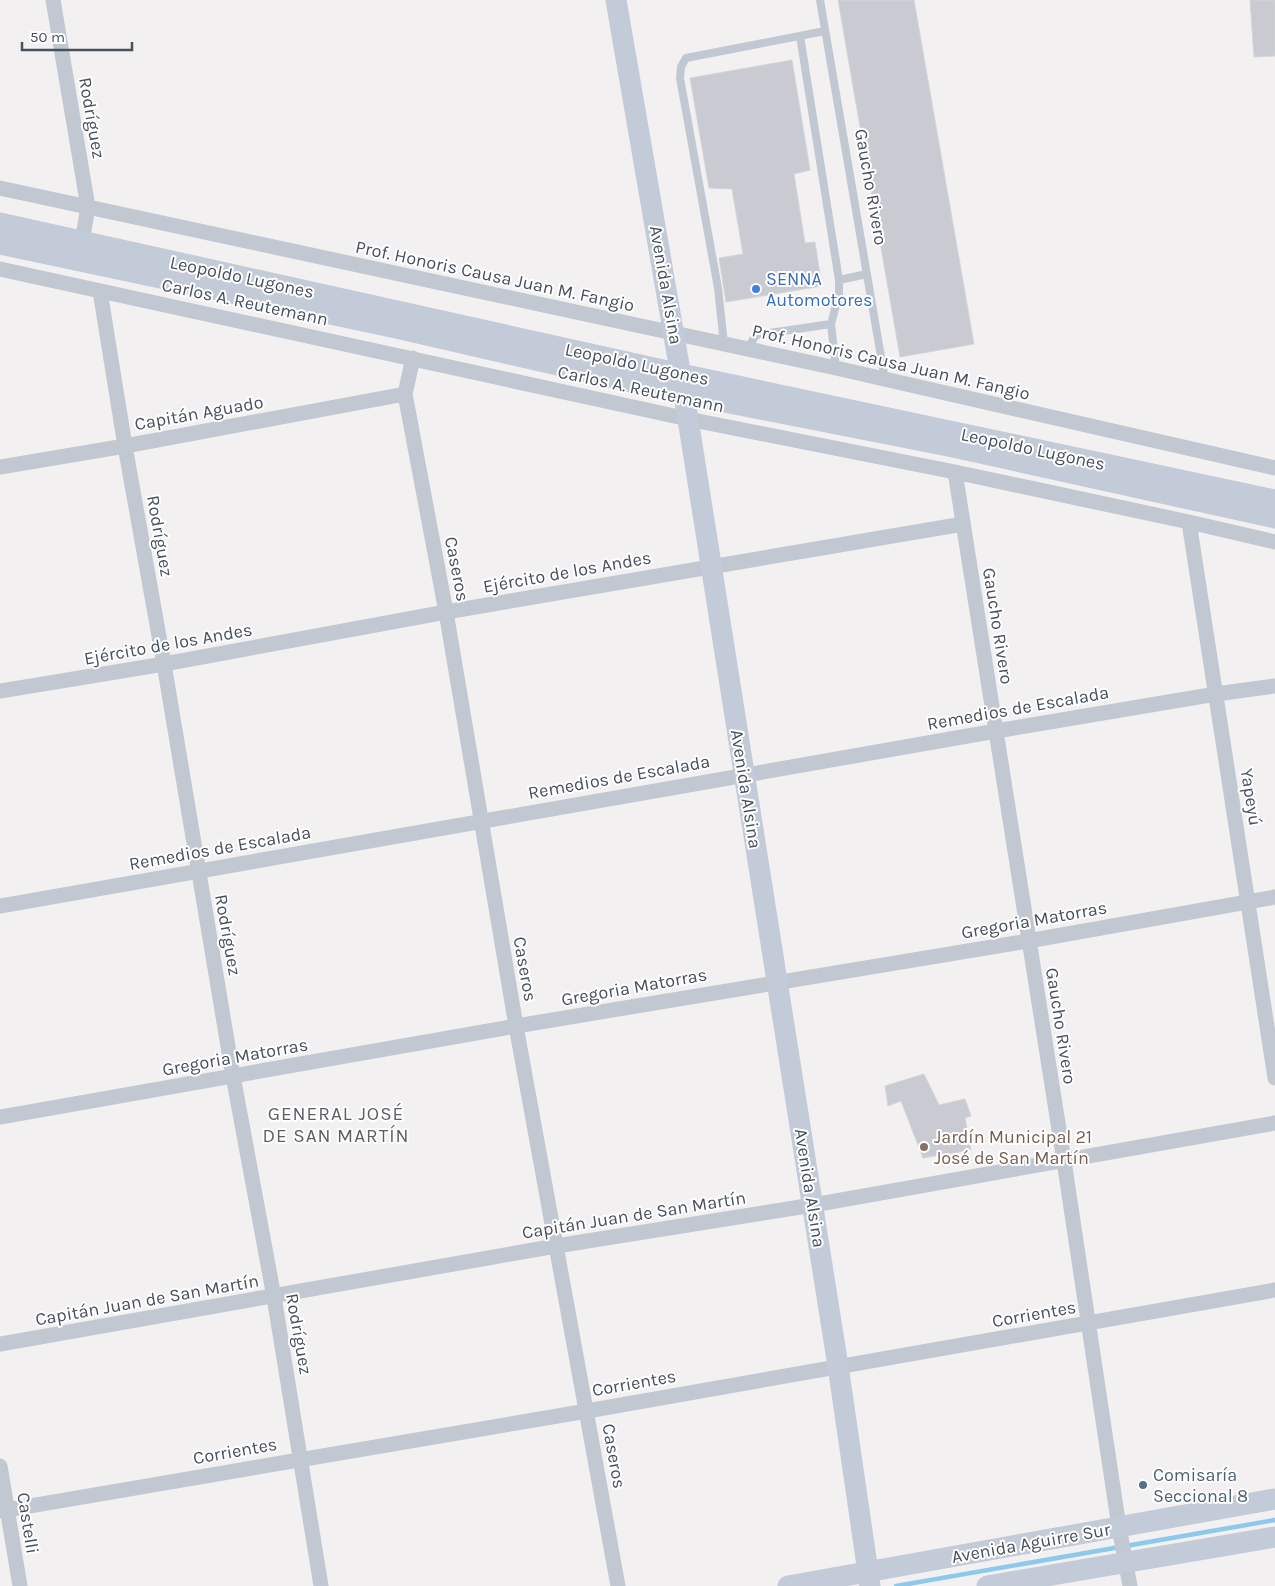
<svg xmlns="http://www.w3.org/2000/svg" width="1275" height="1586" viewBox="0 0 1275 1586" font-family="Karla,sans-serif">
  <rect width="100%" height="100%" fill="#f2f0f0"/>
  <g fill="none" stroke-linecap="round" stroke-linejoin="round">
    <!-- stream -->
    <path stroke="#8dc9eb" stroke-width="4.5" d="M896 1586 1275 1520"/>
  </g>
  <!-- building -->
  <path fill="#cacbd2" stroke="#d4d5db" d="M838 0H914L974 344 900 357Z
    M1250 0H1275V56L1254 57Z
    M792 60 810 170 794 174 805 243 815 242 822 286 726 302 719 258 743 254 732 189 709 188 690 78Z
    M924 1074 939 1105 965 1099 971 1116 965 1118 971 1150 923 1158 901 1101 888 1106 885 1086Z"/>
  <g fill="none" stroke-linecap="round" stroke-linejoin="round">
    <!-- lane -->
    <path stroke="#c1c8d2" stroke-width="8" d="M820 0 885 380
      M800 36 839 280V294L831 324 836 368
      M839 280 867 274
      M724 344 718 288 680 78 681 67 686 58 825 31
      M747 349 756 335 831 324"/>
    <!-- street -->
    <path stroke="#c1c8d2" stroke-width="15" d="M53 0 88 207 82 242
      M0 188 836 368 1275 468
      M0 269 688 419 955 472 1189 522 1275 542
      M100 291 125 446 164 664 233 1076 274 1297 321 1586
      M413 358 405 394 446 612 516 1026 618 1586
      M0 467 125 446 405 394
      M955 472 1064 1161 1119 1527 1130 1586
      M1189 522 1275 1078
      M0 691 164 664 446 612 963 524
      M0 906 996 731 1216 694 1275 686
      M0 1117 516 1026 1028 941 1275 897
      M0 1344 556 1246 813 1205 1275 1123
      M0 1466 20 1586
      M0 1511 587 1411 1275 1290"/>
    <!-- secondary -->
    <path stroke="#c3cad8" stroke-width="21" d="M616 0 684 394 838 1366 870 1586
      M0 223 681 374 1275 500
      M0 244 396 328 684 394 953 447 1275 518
      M788 1586 1275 1499
      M987 1586 1275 1537"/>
  </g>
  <!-- markers -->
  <circle fill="#3f7fe0" stroke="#fff" stroke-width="2" cx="756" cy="289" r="5"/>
  <circle fill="#8d6e63" stroke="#fff" stroke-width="2" cx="924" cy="1147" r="5"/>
  <circle fill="#5c6f8a" stroke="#fff" stroke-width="2" cx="1143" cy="1485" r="5"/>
  <g text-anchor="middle" stroke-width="4" stroke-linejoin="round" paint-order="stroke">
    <!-- street labels -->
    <g font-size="18" fill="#48505d" stroke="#fff">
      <text transform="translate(92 118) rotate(80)" y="6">Rodríguez</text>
      <text transform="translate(871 187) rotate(80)" y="6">Gaucho Rivero</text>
      <text transform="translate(495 276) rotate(12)" y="6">Prof. Honoris Causa Juan M. Fangio</text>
      <text transform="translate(242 277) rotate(12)" y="6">Leopoldo Lugones</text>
      <text transform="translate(666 285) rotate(80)" y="6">Avenida Alsina</text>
      <text transform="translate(245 302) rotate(12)" y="6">Carlos A. Reutemann</text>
      <text transform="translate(891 362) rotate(13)" y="6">Prof. Honoris Causa Juan M. Fangio</text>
      <text transform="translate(637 364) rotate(12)" y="6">Leopoldo Lugones</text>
      <text transform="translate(641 389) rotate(12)" y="6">Carlos A. Reutemann</text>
      <text transform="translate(199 413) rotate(-10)" y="6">Capitán Aguado</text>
      <text transform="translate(1033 449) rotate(12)" y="6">Leopoldo Lugones</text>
      <text transform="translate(160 536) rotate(80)" y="6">Rodríguez</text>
      <text transform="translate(457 569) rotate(79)" y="6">Caseros</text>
      <text transform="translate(567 572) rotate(-10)" y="6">Ejército de los Andes</text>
      <text transform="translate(998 626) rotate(81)" y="6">Gaucho Rivero</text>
      <text transform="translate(168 644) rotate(-10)" y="6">Ejército de los Andes</text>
      <text transform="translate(1018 708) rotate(-10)" y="6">Remedios de Escalada</text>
      <text transform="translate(619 777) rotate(-10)" y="6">Remedios de Escalada</text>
      <text transform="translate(746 789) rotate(81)" y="6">Avenida Alsina</text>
      <text transform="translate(1251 797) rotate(81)" y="6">Yapeyú</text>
      <text transform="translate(220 848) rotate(-10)" y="6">Remedios de Escalada</text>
      <text transform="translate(1034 920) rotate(-10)" y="6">Gregoria Matorras</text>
      <text transform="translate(228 935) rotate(80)" y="6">Rodríguez</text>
      <text transform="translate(525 969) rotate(80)" y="6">Caseros</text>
      <text transform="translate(634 987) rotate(-10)" y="6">Gregoria Matorras</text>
      <text transform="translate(1061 1026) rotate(81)" y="6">Gaucho Rivero</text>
      <text transform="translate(235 1057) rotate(-10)" y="6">Gregoria Matorras</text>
      <text transform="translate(810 1188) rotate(81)" y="6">Avenida Alsina</text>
      <text transform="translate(634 1215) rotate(-9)" y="6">Capitán Juan de San Martín</text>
      <text transform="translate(147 1300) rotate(-10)" y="6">Capitán Juan de San Martín</text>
      <text transform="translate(1034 1314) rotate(-10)" y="6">Corrientes</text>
      <text transform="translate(299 1334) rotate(80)" y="6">Rodríguez</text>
      <text transform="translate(634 1383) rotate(-10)" y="6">Corrientes</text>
      <text transform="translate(235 1451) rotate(-10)" y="6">Corrientes</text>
      <text transform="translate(614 1456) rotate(80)" y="6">Caseros</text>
      <text transform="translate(28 1523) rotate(81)" y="6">Castelli</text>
      <text transform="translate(1031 1543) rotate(-10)" y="6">Avenida Aguirre Sur</text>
    </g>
    <!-- shop labels -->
    <g font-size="18" fill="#366cbe" stroke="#fff" text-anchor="start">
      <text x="766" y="285">SENNA<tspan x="766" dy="21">Automotores</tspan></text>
    </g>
    <!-- education labels -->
    <g font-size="18" fill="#785e54" stroke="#fff" text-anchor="start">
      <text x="934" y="1143">Jardín Municipal 21<tspan x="934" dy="21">José de San Martín</tspan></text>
    </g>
    <!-- service labels -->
    <g font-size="18" fill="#4e5e75" stroke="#fff" text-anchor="start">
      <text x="1153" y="1481">Comisaría<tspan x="1153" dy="21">Seccional 8</tspan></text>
    </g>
    <!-- neighbourhood labels -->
    <g font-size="19" letter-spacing="1" fill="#5d5f65" stroke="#fff">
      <text x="336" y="1120">GENERAL JOSÉ<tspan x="336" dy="22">DE SAN MARTÍN</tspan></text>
    </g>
  </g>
  <!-- scale -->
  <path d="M22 42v8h110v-8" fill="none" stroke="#48505d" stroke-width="2.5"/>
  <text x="30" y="42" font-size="15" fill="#48505d" stroke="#ffffff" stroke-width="4" paint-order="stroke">50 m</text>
</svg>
